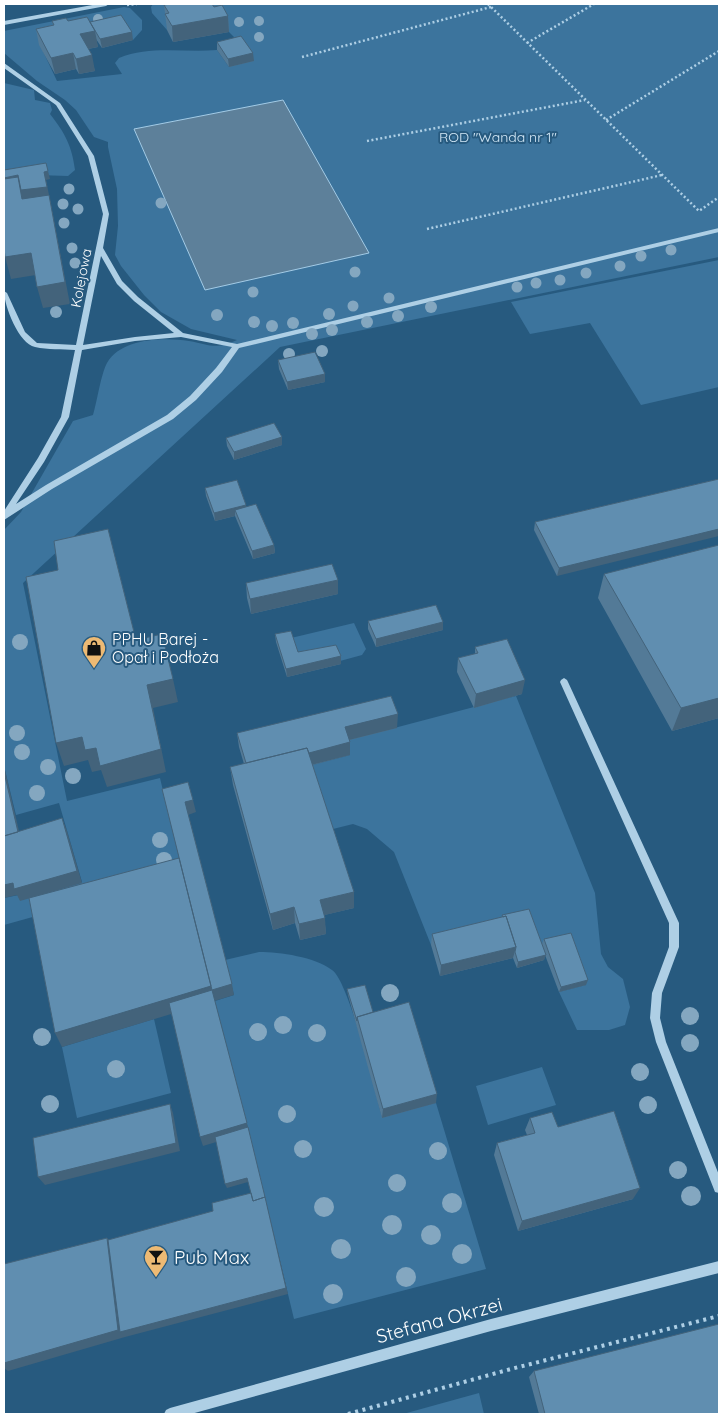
<svg xmlns="http://www.w3.org/2000/svg" width="723" height="1418" viewBox="0 0 723 1418" font-family="Quicksand,sans-serif">
  <rect width="100%" height="100%" fill="#275a7f"/>
  <!-- green -->
  <path fill="#3c749d" d="M153 4H719V257L280 347 23 583 67 801 160 778 183 875 4 925V898L82 882 59 803 16 815 4 766V530L21 512 73 421 93 415C97 402 101 374 107 363 121 338 164 337 189 341 211 345 215 350 237 340L191 329 161 312 144 295 121 266 115 255 118 226 117 189 108 147V142L94 137 76 110 65 100 37 81 4 53V31L124 7 130 8 142 20V30L133 40 122 23 40 45 57 81 122 74 115 63 119 58C150 45 184 53 217 50L229 67 242 45 229 32 223 21 167 30 152 13 151 7Z
    M4 83 34 90 35 100 50 103 52 110 50 114C65 133 72 146 75 170L68 176 37 175C27 186 19 195 4 198Z
    M719 260V387L641 405 590 323 530 334 511 302Z
    M354 623 366 649 362 655 340 661 299 659 291 638Z
    M516 696 595 893 601 954 608 967 623 979 630 1007 625 1025 609 1030H577L559 992 586 985 542 945 503 928 431 945 394 852 367 829 353 824 329 830 309 766 350 755 345 741Z
    M259 952C280 952 315 957 332 970 349 981 375 1092 382 1117L436 1103 486 1269 294 1319 249 1132 215 1001 234 995 225 960Z
    M154 1019 171 1093 77 1118 62 1047Z
    M542 1067 556 1105 488 1125 476 1086Z
    M479 1393 484 1414H403Z"/>
  <!-- water -->
  <path fill="#5d809a" stroke="#a3cbe6" d="M283 100 369 253 205 290 134 129Z"/>
  <g fill="none" stroke-linecap="round" stroke-linejoin="round">
    <!-- path-far1 -->
    <path stroke="#aecfe5" stroke-width="2.5" stroke-dasharray="2 2.5" stroke-linecap="butt" d="M488 4 699 211 719 197
      M127 5 137 4
      M527 43 594 4
      M302 57 491 7
      M606 120 719 51
      M367 141 585 100
      M427 229 662 175"/>
    <!-- path -->
    <path stroke="#aecfe5" stroke-width="4" stroke-dasharray="3 4.5" stroke-linecap="butt" d="M348 1414 511 1369 719 1316"/>
    <!-- minor -->
    <path fill="#aecfe5" fill-rule="evenodd" d="M98 4H109L106 6 4 25V21Z
      M4 63 60 103 94 156 109 214 103 248 122 281 138 297 183 333 237 344 719 228V232L239 348 222 372 196 400 173 419 52 489 4 520V511L38 458 61 417 75 350C62 349 48 350 35 347 19 344 4 306 4 291L7 293 25 332 37 343 76 345 103 214 88 156 56 105 4 68ZM101 256 117 284 134 301 174 333 135 337 83 345ZM181 337 232 347 216 368 190 396 167 415 46 485 16 504 44 462 69 417 82 350 135 341Z
      M564 678 567 680 568 682 679 923V947L662 993 660 1018 666 1042 719 1175V1193L715 1192 656 1042 650 1018 652 993 669 947V923L560 682 561 680Z
      M719 1261V1273L491 1331 191 1414H164L166 1410 170 1408 491 1319Z"/>
  </g>
  <!-- trees -->
  <g fill="#84a7c0">
    <circle cx="98" cy="19" r="5"/>
    <circle cx="259" cy="21" r="5"/>
    <circle cx="239" cy="22" r="5"/>
    <circle cx="259" cy="37" r="5"/>
    <circle cx="69" cy="189" r="5.5"/>
    <circle cx="161" cy="203" r="5.5"/>
    <circle cx="63" cy="204" r="5.5"/>
    <circle cx="78" cy="209" r="5.5"/>
    <circle cx="64" cy="223" r="5.5"/>
    <circle cx="72" cy="248" r="5.5"/>
    <circle cx="671" cy="250" r="5.5"/>
    <circle cx="641" cy="256" r="5.5"/>
    <circle cx="75" cy="263" r="5.5"/>
    <circle cx="620" cy="266" r="5.5"/>
    <circle cx="355" cy="272" r="5.5"/>
    <circle cx="586" cy="273" r="5.5"/>
    <circle cx="560" cy="280" r="5.5"/>
    <circle cx="536" cy="283" r="5.5"/>
    <circle cx="517" cy="287" r="5.5"/>
    <circle cx="253" cy="292" r="5.5"/>
    <circle cx="389" cy="298" r="5.5"/>
    <circle cx="353" cy="306" r="5.5"/>
    <circle cx="431" cy="307" r="6"/>
    <circle cx="56" cy="312" r="6"/>
    <circle cx="329" cy="314" r="6"/>
    <circle cx="217" cy="315" r="6"/>
    <circle cx="398" cy="316" r="6"/>
    <circle cx="254" cy="322" r="6"/>
    <circle cx="367" cy="322" r="6"/>
    <circle cx="293" cy="323" r="6"/>
    <circle cx="272" cy="326" r="6"/>
    <circle cx="332" cy="330" r="6"/>
    <circle cx="312" cy="334" r="6"/>
    <circle cx="322" cy="351" r="6"/>
    <circle cx="289" cy="354" r="6"/>
    <circle cx="20" cy="642" r="8"/>
    <circle cx="17" cy="733" r="8"/>
    <circle cx="22" cy="752" r="8"/>
    <circle cx="48" cy="767" r="8"/>
    <circle cx="73" cy="776" r="8"/>
    <circle cx="37" cy="793" r="8"/>
    <circle cx="160" cy="840" r="8"/>
    <circle cx="164" cy="860" r="8"/>
    <circle cx="390" cy="993" r="9"/>
    <circle cx="690" cy="1016" r="9"/>
    <circle cx="283" cy="1025" r="9"/>
    <circle cx="258" cy="1032" r="9"/>
    <circle cx="317" cy="1033" r="9"/>
    <circle cx="42" cy="1037" r="9"/>
    <circle cx="690" cy="1043" r="9"/>
    <circle cx="116" cy="1069" r="9"/>
    <circle cx="640" cy="1072" r="9"/>
    <circle cx="50" cy="1104" r="9"/>
    <circle cx="648" cy="1105" r="9"/>
    <circle cx="287" cy="1114" r="9"/>
    <circle cx="303" cy="1149" r="9"/>
    <circle cx="438" cy="1151" r="9"/>
    <circle cx="678" cy="1170" r="9"/>
    <circle cx="397" cy="1183" r="9"/>
    <circle cx="691" cy="1196" r="10"/>
    <circle cx="452" cy="1203" r="10"/>
    <circle cx="324" cy="1207" r="10"/>
    <circle cx="392" cy="1225" r="10"/>
    <circle cx="431" cy="1235" r="10"/>
    <circle cx="341" cy="1249" r="10"/>
    <circle cx="462" cy="1254" r="10"/>
    <circle cx="406" cy="1277" r="10"/>
    <circle cx="333" cy="1294" r="10"/>
  </g>
  <!-- wall -->
  <path fill="#537a97" d="M164 5 214 7 228 16 229 32 173 42 167 30Z
    M52 21 90 22 133 40 102 48 96 39 98 47 88 49 95 71 79 74 76 69 55 74 39 45 36 29 53 25Z
    M217 42 254 61 229 67 217 50Z
    M278 360 325 374V382L288 390 279 369Z
    M226 438 282 445 234 460 227 446Z
    M719 479 557 576 534 530 535 522Z
    M205 488 246 507 274 545 275 553 253 559 235 516 215 521 206 496Z
    M604 574 719 718 672 731 598 598Z
    M338 580V594L251 614 247 598 246 583Z
    M368 621 443 622V630L376 647 368 629Z
    M275 634 298 652 341 656V664L287 677 276 642Z
    M475 647 522 694 474 708 457 672 458 658 475 654Z
    M397 728 350 740V755L313 765 354 908 324 915 326 934 300 940 295 923 273 930 233 785 230 767 244 764 239 747 237 733Z
    M502 915 542 944 544 939 586 985 559 992 545 955 544 960 517 968 513 958 440 976 431 945 432 934 502 917Z
    M347 989 373 1012 436 1103 382 1118 348 995Z
    M530 1118 558 1127 633 1199 518 1231 494 1155 497 1143 527 1135 525 1130Z
    M534 1371 719 1414H539L529 1377Z"/>
  <!-- shaded-wall -->
  <path fill="#43637b" d="M228 16 229 32 173 42 172 26Z
    M95 31 98 47 83 50 80 34Z
    M132 32 133 40 102 48 100 39Z
    M73 53 76 69 55 74 51 58Z
    M253 53 254 61 229 67 228 59Z
    M92 55 95 71 79 74 76 59Z
    M48 171 50 179 46 180 49 195 23 199 21 190 44 172Z
    M18 175 23 199 27 221 4 187V178Z
    M49 195 70 304 43 308 37 287Z
    M31 253 36 275 11 279 5 257Z
    M325 374V382L288 390 287 382Z
    M282 437V445L234 460V452Z
    M246 505 247 513 235 510V516L215 521 214 513Z
    M719 529V536L557 576 559 568Z
    M274 545 275 553 253 559 252 551Z
    M338 580V594L251 614 250 599Z
    M443 622V630L376 647V639Z
    M341 656V664L287 677 286 669Z
    M173 679 178 702 153 708 166 772 107 787 101 770 92 772 88 760 64 766 56 743 82 737 147 685Z
    M525 680 522 694 474 708 476 694Z
    M719 698V718L672 731 681 708Z
    M398 714 397 728 345 741V727Z
    M350 742V755L249 781 247 768Z
    M4 766 22 844 4 850Z
    M193 800 196 812 188 815 185 802Z
    M62 818 67 831 82 883 20 901 17 895 4 898V885L13 883Z
    M354 892V908L321 916 320 900Z
    M294 907 295 923 273 930 270 914Z
    M325 918 326 934 300 940 299 924Z
    M516 947 513 958 440 976 441 965Z
    M546 955 544 960 517 968 518 962Z
    M588 980 586 985 559 992 561 987Z
    M232 984 234 995 62 1047 55 1033 211 986Z
    M437 1094 436 1103 382 1118 383 1109Z
    M170 1104 173 1113 180 1151 45 1185 38 1177Z
    M247 1123 249 1132 203 1146 200 1137Z
    M247 1178 248 1182 227 1188 225 1184Z
    M640 1188 633 1199 518 1231 522 1221Z
    M265 1197 288 1294 125 1337 8 1371 4 1368V1363L107 1238 113 1247Z"/>
  <!-- building -->
  <path fill="#608eb0" stroke="#43637b" d="M170 4H212L214 7 222 5 228 16 172 26 165 14 169 13 164 5Z
    M121 15 132 32 100 39 90 22Z
    M87 17 95 31 80 34 92 55 76 59 73 53 51 58 36 29 54 25 52 21 66 18 68 21Z
    M241 36 253 53 228 59 217 42Z
    M46 163 48 171 44 172 47 187 21 190 18 175 4 178V170Z
    M18 177 22 199 49 195 65 282 37 287 31 253 5 257 4 248V179Z
    M315 352 325 374 287 382 278 360Z
    M274 423 282 437 234 452 226 438Z
    M719 479V529L559 568 535 522Z
    M237 480 246 505 214 513 205 488Z
    M256 504 274 545 252 551 235 510Z
    M108 529 136 640 162 634 173 679 147 685 161 749 100 766 96 748 85 750 82 737 56 743 26 577 58 570 54 541Z
    M719 545V698L681 708 604 574Z
    M332 564 338 580 250 599 246 583Z
    M436 605 443 622 376 639 368 621Z
    M291 631 298 652 336 645 341 656 286 669 275 634Z
    M507 639 525 680 476 694 458 658 478 653 475 647Z
    M391 696 398 714 345 727 350 742 309 753 307 748 246 763 237 733Z
    M307 748 354 892 320 900 325 918 299 924 294 907 270 914 230 767Z
    M4 772 18 832 4 836Z
    M188 782 193 800 185 802 232 984 212 990 162 789Z
    M62 818 77 871 14 889 13 883 4 885V836Z
    M179 858 211 986 55 1033 29 898Z
    M529 909 546 955 518 962 515 952 516 947 506 916 503 917 502 915Z
    M506 916 516 947 441 965 432 934Z
    M571 933 588 980 561 987 544 939Z
    M365 985 373 1012 357 1017V1021L347 989Z
    M212 990 247 1123 200 1137 169 1003Z
    M409 1002 437 1094 383 1109 357 1017Z
    M170 1104 176 1143 38 1177 33 1138Z
    M614 1111 640 1188 522 1221 497 1143 535 1133 530 1118 552 1112 558 1127Z
    M248 1127 265 1197 253 1201 247 1178 225 1184 215 1137Z
    M251 1193 253 1201 265 1197 286 1288 120 1332 108 1240 213 1211 212 1203Z
    M107 1238 118 1330 4 1363V1264Z
    M719 1324V1414H545L534 1371Z"/>
  <!-- icons -->
  <defs>
    <g id="shop-pin" transform="scale(1.25)"><path d="M0 17L-7.5 6A9.5 9.5 0 1 1 7.5 6Z" fill="#edba74" stroke="#275a7f"/><path d="M-5-2.5h2.3a2.7 3.5 0 0 1 5.4 0H5L5.5 6h-11ZM-1.5-2.5h3a1.5 2.3 0 0 0-3 0Z" fill="#111"/></g>
    <g id="bar-pin" transform="scale(1.25)"><path d="M0 17L-7.5 6A9.5 9.5 0 1 1 7.5 6Z" fill="#edba74" stroke="#275a7f"/><path d="M-6-5H6L.8 .8V4.5H3.5V6h-7V4.5H-.8V.8Z" fill="#111"/></g>
  </defs>
  <g fill-rule="evenodd">
    <use href="#shop-pin" x="94" y="648"/>
    <use href="#bar-pin" x="156" y="1257"/>
  </g>
  <g text-anchor="middle" stroke-width="4" stroke-linejoin="round" paint-order="stroke">
    <!-- far-park labels -->
    <g font-size="14" fill="#d1e6f5" stroke="#275a7f">
      <text x="498" y="142">ROD "Wanda nr 1"</text>
    </g>
    <!-- far-street labels -->
    <g font-size="14" fill="#fff" stroke="#275a7f">
      <text transform="translate(81 278) rotate(-79)" y="5">Kolejowa</text>
    </g>
    <!-- poi labels -->
    <g font-size="16" fill="#fff" stroke="#275a7f" text-anchor="start">
      <text x="112" y="645">PPHU Barej -<tspan x="112" dy="18">Opał i Podłoża</tspan></text>
    </g>
    <!-- near-poi labels -->
    <g font-size="19" fill="#fff" stroke="#275a7f" text-anchor="start">
      <text x="174" y="1264">Pub Max</text>
    </g>
    <!-- near-street labels -->
    <g font-size="19" fill="#fff" stroke="#275a7f">
      <text transform="translate(439 1320) rotate(-15)" y="7">Stefana Okrzei</text>
    </g>
  </g>
  <!-- border -->
  <rect width="723" height="1418" fill="none" stroke="#ffffff" stroke-width="10"/>
</svg>
